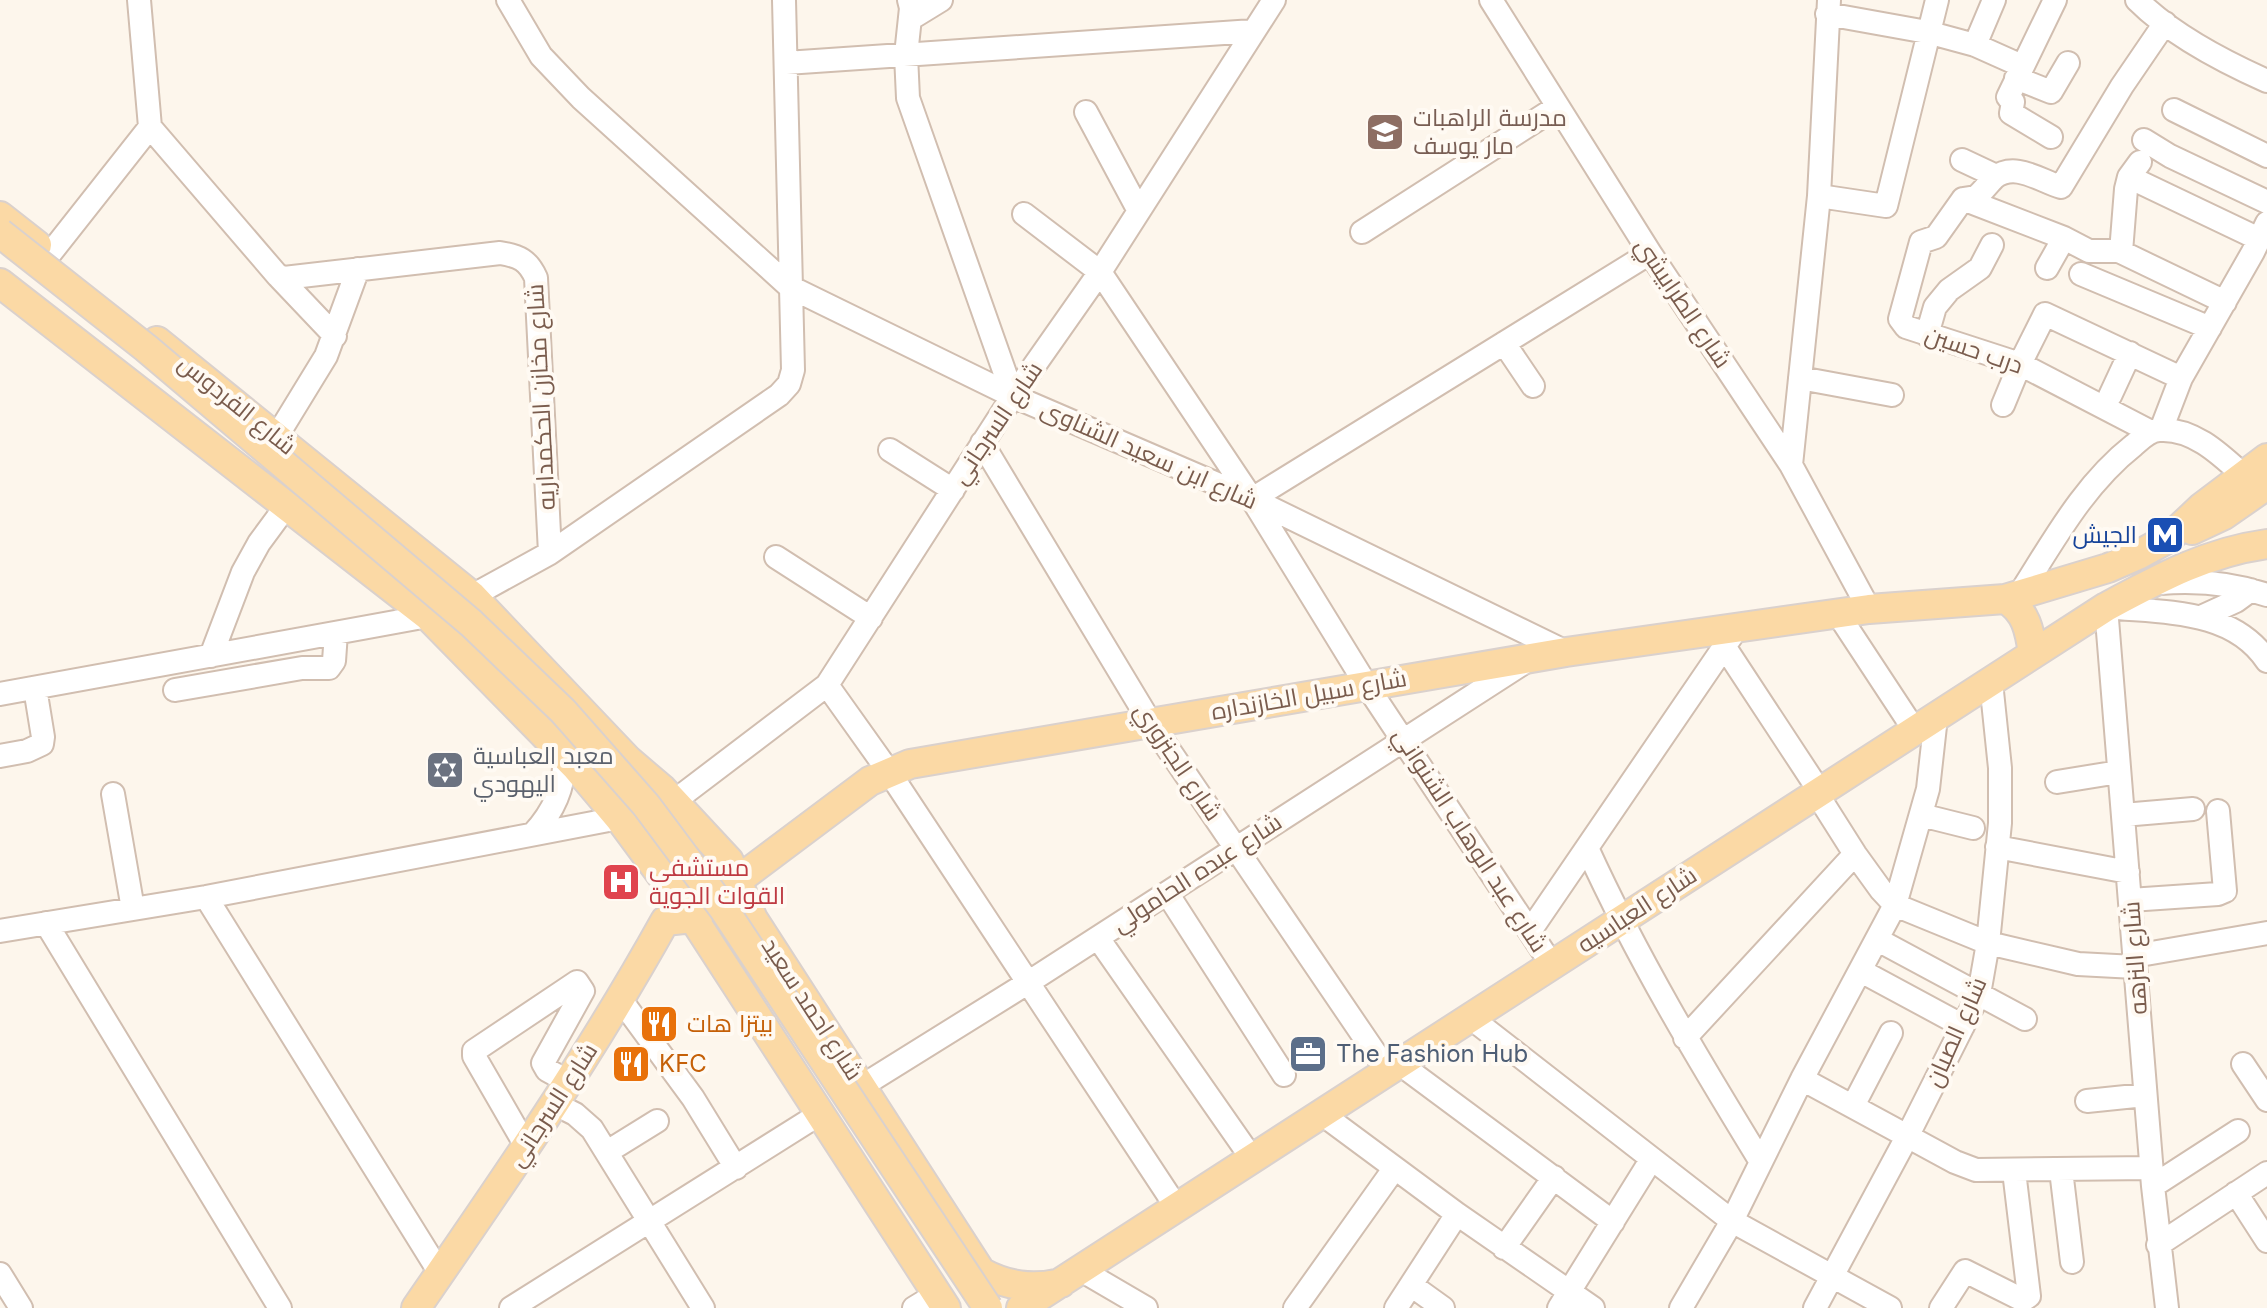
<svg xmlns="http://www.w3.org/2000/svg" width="2267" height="1308" viewBox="0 0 2267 1308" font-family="Inter,Cairo,sans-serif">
  <rect width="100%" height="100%" fill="#fdf6ec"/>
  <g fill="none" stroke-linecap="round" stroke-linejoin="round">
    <!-- minor casing -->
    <g stroke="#d1beb0" stroke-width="26">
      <path id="minor" d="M139 0 150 127
        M508 0 541 56 581 98 790 287 1013 396 1252 499 1566 652
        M909 0 911 8 906 55 908 98 1013 396
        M1491 0 1650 253 1791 465 1869 609
        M2137 0C2172 35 2222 61 2267 81
        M1827 14 1927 32 1975 45 2022 66
        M910 19 941 0
        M1975 45 1994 0
        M786 63 1253 31
        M2016 78 2051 92 2068 63
        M2174 110 2267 156
        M1086 112 1139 211
        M150 127 278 276 284 278 500 253C519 256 528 260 536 278L550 553
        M2051 137 2011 113 2013 102 2008 97 2055 0
        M2144 140 2170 156 2267 202
        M1962 160 1996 176
        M2129 177 2259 239
        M1819 196 1886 206 1937 0
        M1963 199 2064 238 2089 251H2119L2225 302
        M1024 214 1100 272 1252 499 1367 686 1552 965
        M1362 232 1557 107
        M2121 252 2126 189 2129 177 2140 162
        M49 255 150 127
        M2047 268 2064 238
        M2081 274 2210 328
        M278 276 335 336
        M1927 335 1935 307 1949 290 1980 268 1992 245
        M1504 343 1533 386
        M1800 378 1892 395
        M2110 396 2130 353
        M2003 405 2020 364 2045 314 2181 378
        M2161 430 2181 378 2253 252 2267 223
        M2151 432 2020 364 1906 327 1900 319 1921 242 1936 237 1963 199 1976 197C1983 191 1988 184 1994 178 2015 161 2040 181 2061 187L2122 86 2165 23
        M277 436 326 356 358 269
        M982 443 1150 722 1388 1072
        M890 450 953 490
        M1791 465 1819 196 1829 0
        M1252 499 1650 253
        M776 557 871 618
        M2160 583C2197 580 2232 583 2267 595
        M2019 595C2053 542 2083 485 2134 445 2141 439 2149 430 2160 430 2193 428 2220 454 2243 475
        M1838 614 1915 731
        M2201 617 2236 601 2251 590
        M1724 646 1820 792
        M211 656 243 572 259 543 287 505
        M827 685 889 772 1177 1208
        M175 690 302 668H329L334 661 336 633
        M0 694 428 616 472 596 550 553 779 395 789 384 793 370 784 0
        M0 756 27 751 42 744 43 737 35 688
        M2057 782 2119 772
        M113 794 133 909
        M1817 794 1855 854 1881 890 1895 905 1988 943 2078 964 2135 967
        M673 802 827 685 1013 396 1100 272 1274 0
        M1921 815 1973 828
        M2123 815 2193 809
        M533 834C554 811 564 788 565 756
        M1997 847 2128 872
        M1587 848C1637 958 1698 1059 1761 1162
        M1167 893 1284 1075
        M206 897 440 1273
        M2130 900 2218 894 2225 891 2218 811
        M46 923 280 1308
        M0 931 206 897 619 818
        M1530 931 1737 628
        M1098 938 1246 1150
        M1878 940 2025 1019
        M2134 956 2267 933
        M1861 971 1963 1026
        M621 1000 693 1098 736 1168
        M1471 1018 1732 1221 1890 1308
        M1685 1038 1855 854
        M1400 1064 1613 1222
        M2243 1064 2267 1100
        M1802 1079 1955 1162 1976 1170 2151 1168
        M862 1086 1029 982 1525 662
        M2087 1101 2145 1095
        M555 1104 575 1114 592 1129 703 1308
        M1853 1106 1891 1033
        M1322 1114 1457 1214 1593 1308
        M526 1146 474 1056V1051L577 982 583 991 543 1063 547 1070 569 1082
        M607 1152 657 1121
        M2061 1170 2072 1262
        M2153 1186 2238 1131
        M2236 1193 2267 1241
        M2158 1245 2267 1173
        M1504 1248 1554 1177
        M1081 1270 1146 1308
        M0 1274 21 1308
        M1411 1285 1443 1308
        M511 1308 818 1115
        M914 1308 937 1294
        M1295 1308 1394 1169
        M1396 1308 1457 1214
        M1559 1308 1651 1160
        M1681 1308 1732 1221 1802 1079 1895 905 1928 789 1936 717
        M1815 1308 1908 1135 1979 994 1988 943 2000 823V768L1991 682
        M1941 1308 1965 1271 2023 1300 2029 1296 2014 1171
        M2167 1308 2153 1186 2106 607C2162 613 2232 608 2267 661"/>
    </g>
    <!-- major casing -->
    <g stroke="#dad1cd" stroke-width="32">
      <path id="major" d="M0 216 37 245
        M0 283 428 616 576 767 619 818 693 918 946 1308
        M157 341 472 596 628 760 662 789 729 861 753 919 981 1272C1007 1286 1032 1290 1061 1283
        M2192 530 2224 515 2267 485
        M2005 599C2026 610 2030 632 2033 654
        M416 1308C503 1182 590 1056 665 921L693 918 738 880 870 781 910 764 1566 652 1869 609 2005 599 2108 568 2138 555 2169 538 2202 507 2267 458
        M1021 1308 2106 607C2158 579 2207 552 2267 544"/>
    </g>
    <!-- minor -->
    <use href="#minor" stroke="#fff" stroke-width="22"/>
    <!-- major -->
    <use href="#major" stroke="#fbd9a5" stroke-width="28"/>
    <!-- major-bridge casing -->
    <g stroke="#dad1cd" stroke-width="32" stroke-linecap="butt">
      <path id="major-bridge" d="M0 233 146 348 471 623 563 711 646 805 723 908 988 1308"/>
    </g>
    <!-- major-bridge -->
    <use href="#major-bridge" stroke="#fbd9a5" stroke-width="28"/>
  </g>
  <!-- icons -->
  <defs>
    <g id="school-square" transform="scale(2)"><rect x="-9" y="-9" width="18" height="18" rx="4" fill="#8d6e63" stroke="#fffaf3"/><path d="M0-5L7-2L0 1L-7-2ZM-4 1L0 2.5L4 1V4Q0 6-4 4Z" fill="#fff"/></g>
    <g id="metro-square" transform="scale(2)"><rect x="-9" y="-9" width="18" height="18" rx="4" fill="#1a4fb4" stroke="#fffaf3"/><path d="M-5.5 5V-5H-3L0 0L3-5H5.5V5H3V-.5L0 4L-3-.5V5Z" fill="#fff"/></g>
    <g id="synagogue-square" transform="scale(2)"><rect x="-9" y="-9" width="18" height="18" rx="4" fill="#6b7280" stroke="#fffaf3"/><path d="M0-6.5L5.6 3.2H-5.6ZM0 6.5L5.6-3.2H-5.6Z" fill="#fff"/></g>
    <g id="hospital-square" transform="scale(2)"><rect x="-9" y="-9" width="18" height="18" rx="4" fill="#e0444e" stroke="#fffaf3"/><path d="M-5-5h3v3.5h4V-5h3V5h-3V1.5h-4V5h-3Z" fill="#fff"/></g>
    <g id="restaurant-square" transform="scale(2)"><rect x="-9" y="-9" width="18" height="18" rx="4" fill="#e8710a" stroke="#fffaf3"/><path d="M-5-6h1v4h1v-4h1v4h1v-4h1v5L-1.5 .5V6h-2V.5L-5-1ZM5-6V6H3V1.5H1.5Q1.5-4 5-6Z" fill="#fff"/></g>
    <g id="office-square" transform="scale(2)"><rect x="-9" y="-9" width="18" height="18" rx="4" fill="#5c6f8a" stroke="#fffaf3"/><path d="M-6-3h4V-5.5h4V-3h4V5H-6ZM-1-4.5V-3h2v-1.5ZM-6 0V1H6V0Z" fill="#fff"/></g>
  </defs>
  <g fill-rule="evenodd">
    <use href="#school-square" x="1385" y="132"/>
    <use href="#metro-square" x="2165" y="535"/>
    <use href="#synagogue-square" x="445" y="770"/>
    <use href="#hospital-square" x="621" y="882"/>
    <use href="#restaurant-square" x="659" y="1024"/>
    <use href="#office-square" x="1308" y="1054"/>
    <use href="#restaurant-square" x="631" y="1064"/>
  </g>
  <g text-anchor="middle" stroke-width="8" stroke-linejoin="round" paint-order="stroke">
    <!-- education labels -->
    <g font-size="24" fill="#785e54" stroke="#fffaf3" text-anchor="start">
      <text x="1413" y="126">مدرسة الراهبات<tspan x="1413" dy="28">مار يوسف</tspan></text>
    </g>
    <!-- street labels -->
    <g font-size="24" fill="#7a5c4d" stroke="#fffaf3">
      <text transform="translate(1683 303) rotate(56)" y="8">شارع الطرابيشي</text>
      <text transform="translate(1974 350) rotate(19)" y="8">درب حسين</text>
      <text transform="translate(541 397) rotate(-93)" y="8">شارع مخازن الحكمداريه</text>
      <text transform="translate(237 405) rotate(39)" y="8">شارع الفردوس</text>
      <text transform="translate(997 423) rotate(-56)" y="8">شارع السرجاني</text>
      <text transform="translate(1149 455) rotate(24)" y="8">شارع ابن سعيد الشناوى</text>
      <text transform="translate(1309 695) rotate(-10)" y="8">شارع سبيل الخازنداره</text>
      <text transform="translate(1178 762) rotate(56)" y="8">شارع الجنزوري</text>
      <text transform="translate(1470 840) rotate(57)" y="8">شارع عبد الوهاب الشنواني</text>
      <text transform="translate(1197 873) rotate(-33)" y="8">شارع عبده الحامولي</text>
      <text transform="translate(1637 910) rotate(-33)" y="8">شارع العباسيه</text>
      <text transform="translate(2135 958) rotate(-94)" y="8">شارع النزهه</text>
      <text transform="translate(812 1009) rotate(57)" y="8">شارع احمد سعيد</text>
      <text transform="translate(1956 1032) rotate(-66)" y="8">شارع الصبان</text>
      <text transform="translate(553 1105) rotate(-57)" y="8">شارع السرجاني</text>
    </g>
    <!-- transit labels -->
    <g font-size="24" fill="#164399" stroke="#fffaf3" text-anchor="end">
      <text x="2137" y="543">الجيش</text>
    </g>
    <!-- worship labels -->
    <g font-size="24" fill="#5b616d" stroke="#fffaf3" text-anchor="start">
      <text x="473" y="764">معبد العباسية<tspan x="473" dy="28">اليهودي</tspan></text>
    </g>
    <!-- health labels -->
    <g font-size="24" fill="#be3a42" stroke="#fffaf3" text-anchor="start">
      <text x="649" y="876">مستشفى<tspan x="649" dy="28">القوات الجوية</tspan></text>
    </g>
    <!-- food labels -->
    <g font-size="24" fill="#c56008" stroke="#fffaf3" text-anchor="start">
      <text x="687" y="1032">بيتزا هات</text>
      <text x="659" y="1072">KFC</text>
    </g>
    <!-- service labels -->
    <g font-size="24" fill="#4e5e75" stroke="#fffaf3" text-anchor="start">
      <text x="1336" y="1062">The Fashion Hub</text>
    </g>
  </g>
</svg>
